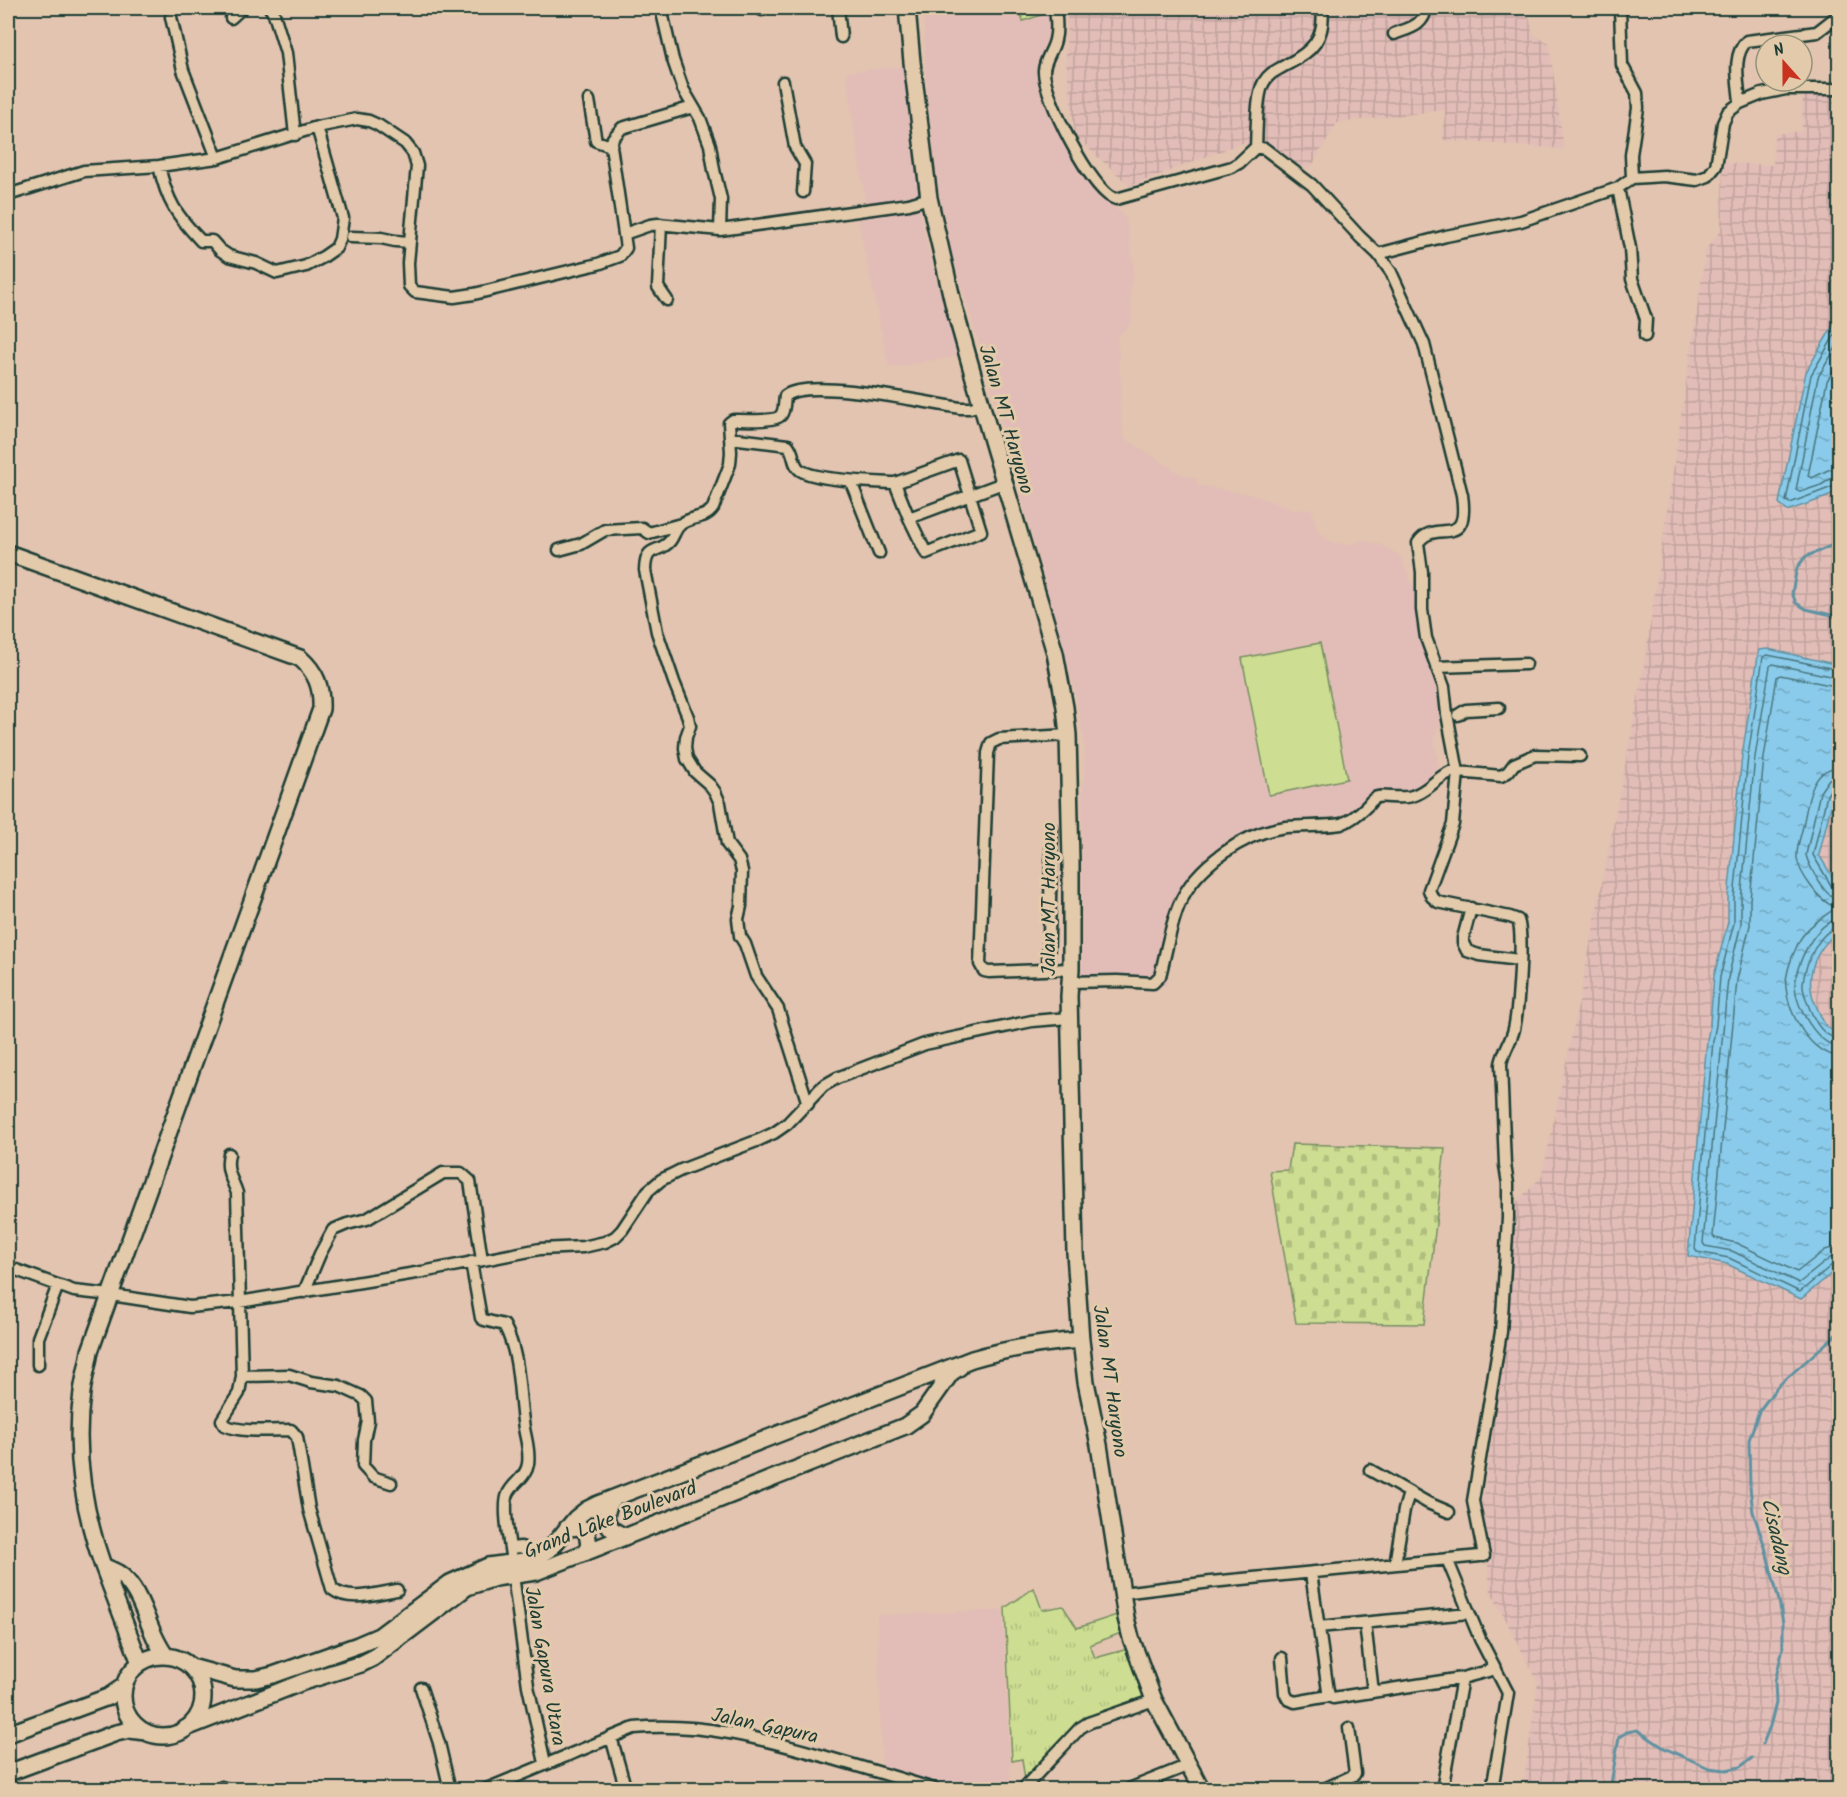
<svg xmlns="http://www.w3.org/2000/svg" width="1847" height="1797" viewBox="0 0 1847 1797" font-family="Kalam,sans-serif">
  <defs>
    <pattern id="industrial-grid" width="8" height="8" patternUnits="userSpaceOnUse" patternTransform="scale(1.5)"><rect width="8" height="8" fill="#e2bdb7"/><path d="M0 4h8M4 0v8" fill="none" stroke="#c1a39e"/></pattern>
    <pattern id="grass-tufts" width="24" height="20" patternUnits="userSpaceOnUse" patternTransform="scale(1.5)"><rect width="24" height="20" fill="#cdde92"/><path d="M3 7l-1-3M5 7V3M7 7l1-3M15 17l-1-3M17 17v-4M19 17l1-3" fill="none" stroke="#b0bf7e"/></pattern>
    <pattern id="cemetery-stones" width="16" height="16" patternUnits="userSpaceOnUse" patternTransform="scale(1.5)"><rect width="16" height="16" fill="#cdde92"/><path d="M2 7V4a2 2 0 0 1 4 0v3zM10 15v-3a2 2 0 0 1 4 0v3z" fill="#b0bf7e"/></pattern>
    <pattern id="water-ripples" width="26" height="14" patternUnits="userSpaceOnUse" patternTransform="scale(1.5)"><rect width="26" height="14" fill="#8acbeb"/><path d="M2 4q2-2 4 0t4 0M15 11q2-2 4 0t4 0" fill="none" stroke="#70a6bf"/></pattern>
  </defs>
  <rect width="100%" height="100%" fill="#e2c4b0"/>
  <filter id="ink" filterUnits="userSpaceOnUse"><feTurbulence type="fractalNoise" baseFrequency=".0167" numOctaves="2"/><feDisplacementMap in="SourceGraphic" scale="12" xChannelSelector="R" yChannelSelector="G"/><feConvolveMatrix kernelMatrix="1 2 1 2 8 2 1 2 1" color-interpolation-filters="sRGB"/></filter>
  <g filter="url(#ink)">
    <!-- built -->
    <path fill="#e2bdb7" d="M923 8H1054L1052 32 1040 69 1096 188 1126 218 1134 269 1130 291 1132 314 1131 323 1116 339 1119 353 1118 364 1122 385 1120 406 1124 438 1179 473 1196 478 1198 485 1254 495 1293 510 1312 509 1317 531 1334 543 1349 545 1363 540 1384 546 1400 556 1414 588 1446 708 1434 739 1439 766 1436 778 1407 794 1395 790 1381 789 1354 814 1346 816 1291 821 1246 830 1214 852 1184 906 1172 944 1167 986 1082 982V813L1085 747 1075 692 988 375 952 253 939 194 927 99Z
      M906 66 920 206 926 242 943 299 963 355 889 368 857 214 867 213 846 72Z
      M1003 1610 1011 1789H959L882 1767 877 1615Z"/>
    <!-- industrial -->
    <path fill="url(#industrial-grid)" d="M1067 8H1528L1532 33 1549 43 1564 149 1443 140 1445 110 1337 123 1310 169 1242 143 1130 186 1075 136 1066 59Z
      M1803 92H1839V1789H1523L1538 1682 1491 1592 1485 1543V1517L1482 1505 1509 1318 1512 1207 1542 1176 1580 997 1643 673 1706 249 1721 231 1723 163 1773 165 1774 134 1802 131Z"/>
    <!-- grass -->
    <path fill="url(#grass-tufts)" stroke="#768e63" stroke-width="1.5" d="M1034 1588 1042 1610 1063 1606 1077 1628 1120 1614 1121 1633 1090 1645 1095 1658 1128 1649 1146 1698 1091 1717 1061 1739 1025 1780 1022 1759 1012 1761 1005 1608Z"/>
    <!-- cemetery -->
    <path fill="url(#cemetery-stones)" stroke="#768e63" stroke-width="1.5" d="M1292 1144 1445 1148 1424 1324 1296 1323 1270 1171 1288 1170Z"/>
    <!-- green -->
    <path fill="#cdde92" stroke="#768e63" stroke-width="1.5" d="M1019 8H1045L1047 13 1023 21Z
      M1320 643 1347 779 1269 795 1242 658Z"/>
    <!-- water -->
    <path fill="url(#water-ripples)" stroke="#5f92a2" stroke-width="1.5" d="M1839 315V489L1827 497 1787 511 1779 503 1806 372Z
      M1768 649 1839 665V786L1833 797 1819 855 1839 888V931C1813 951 1802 980 1818 1010 1821 1016 1823 1023 1827 1027 1831 1030 1836 1032 1839 1035V1267L1801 1299 1727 1264 1688 1256 1707 1040 1710 1024 1714 976 1728 922V899L1742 755 1759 650Z"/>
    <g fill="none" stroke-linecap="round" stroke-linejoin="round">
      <!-- shore -->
      <path stroke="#4a767d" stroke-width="1.5" d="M1840 326 1811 375 1786 501 1790 503 1840 484
        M1840 341 1818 377 1796 490 1800 492 1821 485 1832 478 1840 477
        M1840 359 1827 381 1808 476 1812 478 1828 470 1840 468
        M1840 670 1768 655 1763 657 1748 756 1734 899V923L1720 977 1716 1025 1713 1041 1695 1249 1697 1252 1729 1258 1800 1292 1833 1264 1840 1263
        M1840 678 1773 664 1770 666 1755 757 1741 900V924L1728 978 1703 1243 1705 1246 1732 1251 1799 1283 1830 1258 1840 1255
        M1840 687 1780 675 1777 677 1764 758 1750 900V925L1737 980 1713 1236 1715 1238 1736 1243 1797 1272 1825 1250 1840 1246
        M1840 767C1810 768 1808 803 1803 826 1801 836 1796 848 1797 858 1799 873 1819 901 1833 906L1834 909C1819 920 1803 929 1796 948 1791 958 1785 976 1786 988 1789 1014 1810 1055 1840 1056
        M1840 776 1829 779 1820 792 1806 855C1808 864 1822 890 1830 895 1834 897 1835 897 1840 897
        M1840 784 1833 786 1827 795 1813 855 1832 887 1840 890
        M1840 919C1816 921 1795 964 1795 986 1796 1007 1817 1045 1840 1047
        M1840 927C1819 929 1805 965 1803 983 1802 994 1815 1024 1823 1031 1827 1035 1834 1038 1840 1039"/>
      <!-- stream -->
      <path stroke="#5f92a2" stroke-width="3" d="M1840 542 1805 557 1797 568 1792 593 1796 603 1806 609 1840 617
        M1763 1744 1770 1726 1776 1703 1775 1681 1783 1648V1623L1779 1601 1765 1547 1753 1512 1750 1487 1749 1440 1759 1411 1778 1386 1840 1331
        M1610 1790 1619 1737 1627 1732 1637 1730 1664 1748 1709 1768 1726 1770 1740 1767 1752 1758"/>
      <!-- street casing -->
      <g stroke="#1f3d34" stroke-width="15">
        <path id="street" d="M270 8 274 14 286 53 295 135
          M661 8 673 60 683 89 700 118 710 145 714 170 721 199 720 230
          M762 8V10
          M838 8 841 37
          M1055 8C1056 18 1058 29 1055 40 1053 50 1045 59 1044 70 1042 93 1092 194 1116 199L1232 167 1239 163 1256 147C1257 130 1256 95 1264 82 1269 73 1277 70 1286 65 1312 52 1326 38 1322 8
          M1620 8 1622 65 1637 93 1638 108 1631 155 1632 178
          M171 17 183 70 217 158
          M231 18 242 8
          M1394 34C1409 28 1424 26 1426 8
          M783 82 795 147 805 164 803 192
          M589 100 596 141 611 146
          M1740 103C1739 84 1731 55 1747 41L1817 32 1840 14
          M1256 147 1265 149 1312 185 1360 237 1378 254 1391 272 1424 344 1462 495C1470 552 1435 517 1418 543L1422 572V610L1426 638 1444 687 1447 714 1458 772 1453 824 1429 890 1432 897 1438 902 1510 917 1518 920C1524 935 1518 1011 1514 1029 1511 1042 1503 1052 1501 1064L1505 1165 1508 1184V1218L1501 1332 1473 1501 1484 1556
          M159 166C167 201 176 215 201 241H212L220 250 229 256 256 263 277 273 306 266 323 257 336 248 340 239 343 218 317 127
          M1618 188 1630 248 1632 279 1646 319 1645 336
          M8 195 84 171 159 166 217 158 317 127 357 119 369 121 378 125 405 143 413 153 417 166 408 263 409 286 415 292 454 297 474 294 598 264 620 256 626 248 611 146 613 138 622 128 693 107
          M661 224 658 287 667 300
          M624 234 650 225 658 224 720 230 909 204 929 198
          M351 237 381 238 395 241 410 242
          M1378 254 1446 236 1521 221 1618 188 1632 178 1664 176 1697 180 1708 176 1716 166 1723 123 1728 112 1740 103 1762 94 1786 89H1840
          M730 438 788 445C795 453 792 464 800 470 817 481 874 482 895 483L909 518 1003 483
          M851 482 879 553
          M895 483 959 460 981 531 926 553 909 518
          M559 550 581 544 605 530 642 528 649 533 681 524
          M1436 667 1526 664
          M1458 715 1466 710 1499 708
          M1068 735 999 739 991 743 988 753 980 964 984 971 989 972 1071 969
          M1458 772 1501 776 1508 772 1514 764 1535 755 1580 756
          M1471 908 1463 938V943L1467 951 1479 955 1519 960
          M1048 969 1052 829
          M1070 982 1117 981 1153 983 1160 976C1166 953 1170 927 1179 905 1195 866 1245 832 1286 827 1305 825 1323 827 1341 824 1352 820 1360 813 1368 805 1370 802 1372 800 1375 798 1381 794 1400 800 1412 796 1430 791 1438 774 1456 770
          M808 1104 778 1009 756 976 745 944 740 936 738 919 741 906 742 871 739 860 727 844 720 803 715 792 710 785 695 772 687 759 685 748 686 737 690 726 688 717 674 682 657 632 645 570C646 543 658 555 670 541 674 536 675 529 680 525 689 516 705 520 713 508L730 464 731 452 729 423 733 420C743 420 776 422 781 415 785 410 784 401 785 396 807 377 928 403 960 408H970L982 405
          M229 1154C225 1171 232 1178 237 1193L242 1376 239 1393 222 1420 224 1425C241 1433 272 1430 291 1430L297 1437 309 1509 332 1589C350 1603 377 1593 397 1590
          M471 1262 481 1318 484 1320 504 1325C521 1357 518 1392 524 1428 526 1440 530 1451 528 1464 526 1478 513 1482 508 1494 502 1506 510 1547 512 1562
          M8 1267 74 1291 111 1295 190 1307 239 1302 422 1272 540 1249 583 1247 605 1242 615 1237 622 1230 648 1191 661 1180 681 1170 759 1140 774 1133 787 1124 823 1086 837 1078 925 1044 1032 1021 1069 1018
          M304 1292 320 1254 333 1230 347 1224 367 1219 443 1173H461L470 1181 482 1260
          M38 1365V1338L58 1285
          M242 1376 289 1375 311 1382 339 1386 361 1396 366 1401 368 1421 364 1440 363 1466 373 1477 391 1483
          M1370 1470 1428 1503 1449 1512
          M510 1548 521 1547 538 1556
          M1447 1559 1480 1639 1508 1693 1492 1790
          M1395 1564 1404 1510 1409 1493
          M1311 1573 1328 1691 1329 1696 1333 1698 1462 1678 1496 1669
          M513 1575 528 1686 545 1763
          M1122 1593 1211 1582 1480 1556
          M1365 1623 1373 1692
          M1318 1627 1469 1613
          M1282 1658 1285 1693 1288 1699 1295 1702 1329 1696
          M421 1688 439 1743 450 1790
          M611 1737 626 1790
          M222 1787 226 1790
          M1129 1789 1189 1765
          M484 1790 634 1728C700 1722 760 1738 823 1756 861 1767 899 1778 937 1790
          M1022 1790 1080 1728 1088 1723 1154 1700
          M1322 1790 1354 1775 1355 1773 1349 1728
          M1442 1790 1462 1678"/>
      </g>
      <!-- secondary casing -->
      <g stroke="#1f3d34" stroke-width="20">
        <path id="secondary" d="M907 8 912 62 929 198 954 307 985 417 1055 653 1065 707 1068 735 1071 862V969L1069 996 1075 1252 1081 1340 1086 1382 1099 1445 1126 1618 1131 1638 1154 1700 1202 1790
          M8 553 300 658C316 672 322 687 321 709L90 1351C88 1364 84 1378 82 1392 74 1451 83 1510 103 1566
          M613 1499C601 1516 606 1531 626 1536
          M567 1528 580 1527 587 1533 589 1545 585 1553
          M123 1696a40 40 0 1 1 80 0a40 40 0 1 1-80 0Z
          M140 1663 103 1566C112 1570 121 1573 127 1581 145 1601 148 1633 166 1656
          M191 1667 235 1679H256L273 1675 358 1645 379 1636 450 1583 488 1566 524 1561 538 1556 551 1548 576 1518 586 1510 598 1504 972 1359C1008 1348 1044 1343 1081 1340
          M186 1728 303 1682 361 1664 373 1658 467 1587 495 1578 536 1572 905 1426 922 1414 951 1373 960 1367
          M8 1734 108 1697 124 1686
          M8 1773 116 1733 130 1730 146 1732"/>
      </g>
      <!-- street -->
      <use href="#street" stroke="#e2caaa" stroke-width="10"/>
      <!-- secondary -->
      <use href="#secondary" stroke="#e2caaa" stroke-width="15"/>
    </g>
  </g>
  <g text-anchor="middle" stroke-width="6" stroke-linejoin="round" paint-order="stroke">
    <!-- street labels -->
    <g font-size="20" fill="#1f3d34" stroke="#e2caaa">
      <text transform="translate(1007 419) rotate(74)" y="7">Jalan MT Haryono</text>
      <text transform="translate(1048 899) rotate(-90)" y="7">Jalan MT Haryono</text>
      <text transform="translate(1111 1381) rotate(82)" y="7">Jalan MT Haryono</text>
      <text transform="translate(610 1519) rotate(-21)" y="7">Grand Lake Boulevard</text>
      <text transform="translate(546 1666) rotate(80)" y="7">Jalan Gapura Utara</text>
      <text transform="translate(765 1725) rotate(12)" y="7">Jalan Gapura</text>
    </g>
    <!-- water labels -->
    <g font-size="21" font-style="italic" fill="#24443d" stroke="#e2caaa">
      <text transform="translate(1777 1536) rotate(77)" y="7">Cisadang</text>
    </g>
  </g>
  <!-- margin -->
  <rect width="1847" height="1797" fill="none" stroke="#e2caaa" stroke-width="30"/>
  <rect x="15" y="15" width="1817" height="1767" fill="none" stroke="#1f3d34" stroke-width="2" filter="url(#ink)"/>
  <!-- north arrow -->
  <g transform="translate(1784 63) rotate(339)"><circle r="28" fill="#e2caaa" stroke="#94927b" stroke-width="1.5"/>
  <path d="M0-4.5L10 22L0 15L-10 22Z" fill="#c8321e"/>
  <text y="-9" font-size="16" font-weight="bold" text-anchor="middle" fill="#1f3d34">N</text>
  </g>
</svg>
